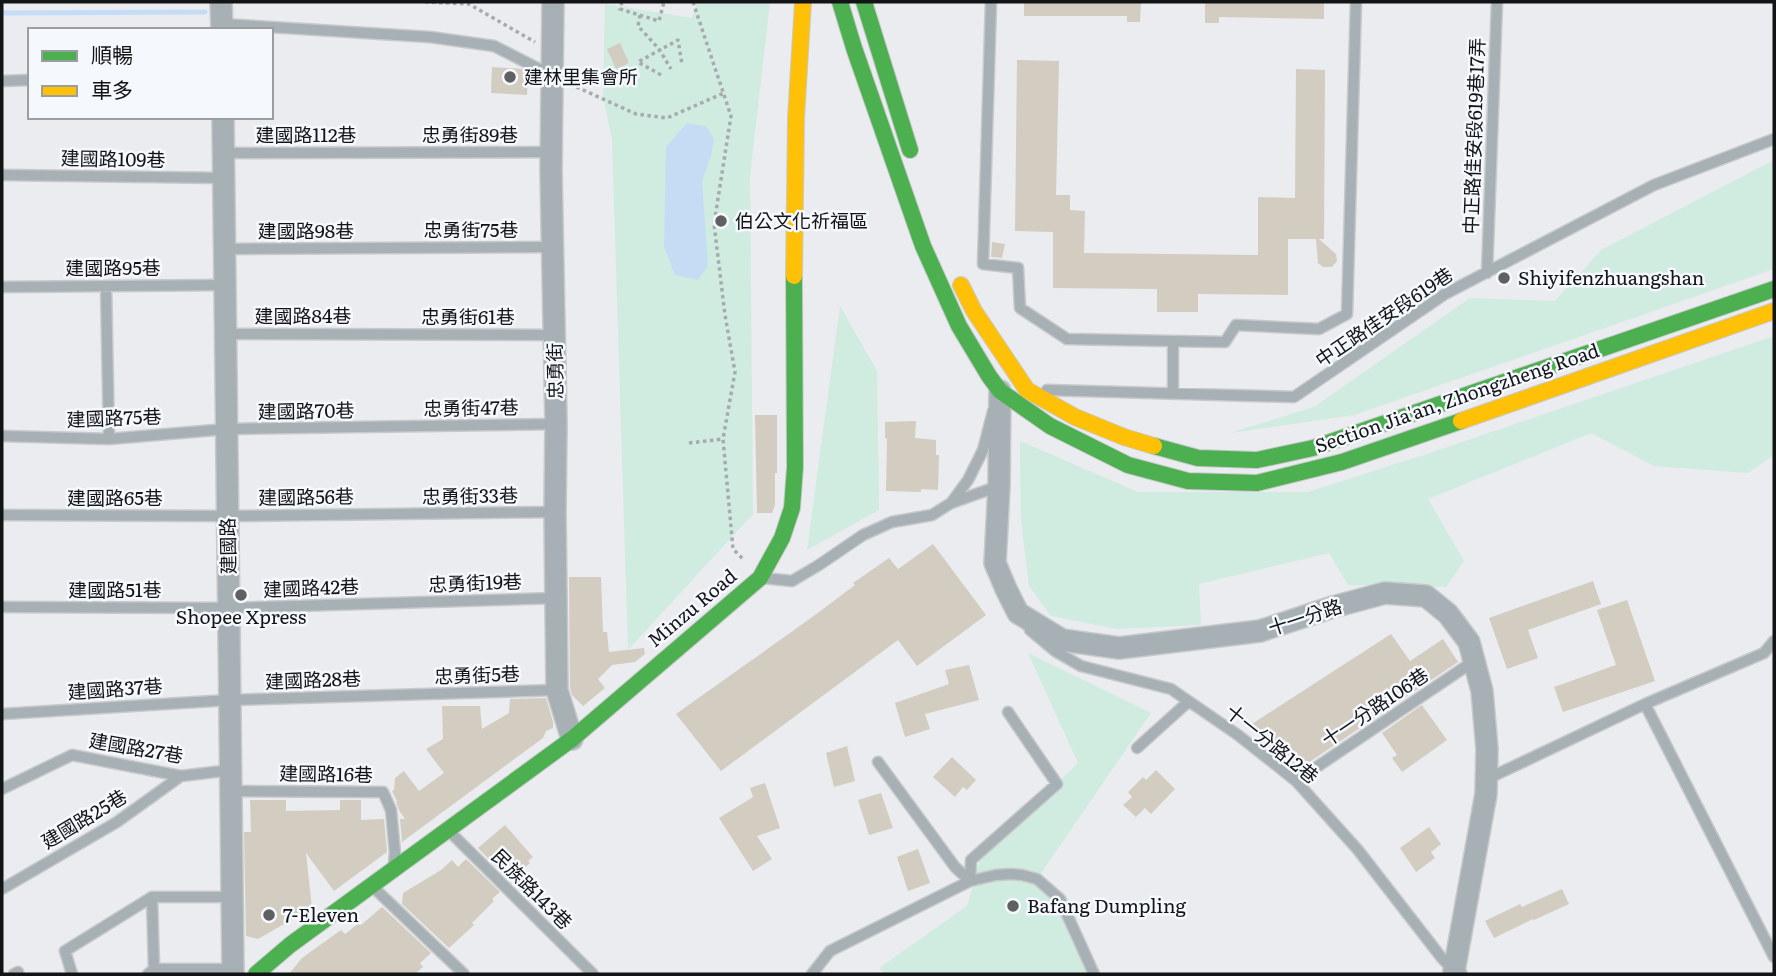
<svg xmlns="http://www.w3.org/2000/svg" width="1776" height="976" viewBox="0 0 1776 976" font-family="Literata,'Noto Sans TC',serif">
  <rect width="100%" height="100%" fill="#eaecef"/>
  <!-- green -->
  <path fill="#d0ebdf" d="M697 2H770L750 176 753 514 628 650 612 139 603 97 605 4 692 18Z
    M1774 160V269L1354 415 1230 433 1314 407 1470 298 1555 301 1601 250Z
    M840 306 877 371 879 510 807 550Z
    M1774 336V455L1748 473 1654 466 1591 433 1428 499 1464 561 1446 587 1348 585 1329 553 1199 584 1201 625 1117 629 1051 616 1029 586 1021 519 1020 441 1138 492H1308L1430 453Z
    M1028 653 1151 713 1037 879 1066 904 1087 974H885L879 968 967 906 981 856 1078 763Z"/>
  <!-- water -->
  <path fill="#c4ddf5" d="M687 123 706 126 714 139 711 156 702 181 708 266 698 280 675 275 664 247 666 147Z"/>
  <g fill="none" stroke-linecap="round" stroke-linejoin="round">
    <!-- stream -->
    <path stroke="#c4ddf5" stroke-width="5" d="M2 13 205 12"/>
  </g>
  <!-- building -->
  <path fill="#d3ccc0" d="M1024 2H1141L1140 22H1127V16H1024Z
    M1205 2H1324V19L1219 17V23H1205Z
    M620 43 629 63 616 69 607 49Z
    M1017 60 1059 61 1056 195H1070V210L1085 211 1084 253 1258 255V197L1295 198 1296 69 1325 70 1324 239H1319L1336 254 1337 261 1332 267H1323L1318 263 1316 239H1288V295L1198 294V312H1157V289L1053 288V232L1015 231Z
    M492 67 522 69 528 72 527 95 491 93Z
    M992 242 1005 244 1002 258 991 257Z
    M755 415H777V473H775V505L772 513H757Z
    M916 421 915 438 936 440V455H939L938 490 921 489V492L886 491 887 439 885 438V422Z
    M933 544 986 615 917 666 898 640 721 771 676 714 811 618 855 585 853 583 889 558 898 569Z
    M569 577H601L603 632H607L609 652 644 648 645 654 635 662 612 665 598 679 605 688 583 706 572 695 570 688Z
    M1593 581 1601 604 1528 630 1538 658 1507 669 1489 618Z
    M1627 600 1655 681 1563 712 1554 687 1616 665 1597 610Z
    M1391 634 1410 661 1443 639 1458 662 1296 771 1276 744 1268 749 1252 724Z
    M969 665 979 700 925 714 930 729 905 737 895 703 949 684 945 670Z
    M546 698 553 722V728L546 731 543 738 402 842 400 819H405L399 810 396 801H397L392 791 394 790 395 778 404 771 419 791 444 773 426 749 443 739 442 706H480L482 729 509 713 510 699Z
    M1422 705 1447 740 1402 772 1392 758 1397 755 1382 733Z
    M847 746 855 781 834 787 826 753Z
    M952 757 976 780 967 790 963 787 955 797 933 777Z
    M1156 770 1175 789 1151 814 1145 808 1136 817 1123 805 1132 797 1128 792 1143 777 1146 780Z
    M765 783 780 828 757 836 772 859 753 871 719 818 753 797 750 788Z
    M881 793 893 828 869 835 858 800Z
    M250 800H286V811L340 810V800H361V820L384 819 387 852 334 891 306 853 312 908 258 939 246 936 244 832H251Z
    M505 825 533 857 528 861 530 863 510 881 478 848Z
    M1429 827 1441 844 1431 852 1435 858 1416 872 1400 848Z
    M918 849 930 883 908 891 897 857Z
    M466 859 500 892 492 899 494 901 472 923 474 925 449 948 402 904 403 893 441 870 452 860 458 867Z
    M1562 889 1569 904 1534 920 1533 919 1494 938 1485 921 1520 904 1522 907Z
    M382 907 431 953 420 963 423 967 415 974H289L302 958 341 930 345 934 359 923 361 925Z"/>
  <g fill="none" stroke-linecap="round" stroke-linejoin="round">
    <!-- lane casing -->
    <g stroke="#c8c9cb" stroke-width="13">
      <path id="lane" d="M991 2 983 264 1018 268 1020 308 1067 339 1225 342 1236 325 1319 329 1347 314 1356 2
        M222 24 430 37 494 46 553 76
        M2 81 30 80
        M223 153 552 152
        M2 175 224 178
        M224 249 553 247
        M1487 273 1497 2
        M106 286 109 439
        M2 287 225 285
        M225 334 555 335
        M1047 390 1294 397 1445 294 1654 185 1774 139
        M1173 394V342
        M2 436 109 439 227 429 556 424
        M951 503 968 480 983 450 993 411
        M2 515 227 516 555 512
        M763 578 792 581 819 565 863 535 892 522 932 515 951 503 999 486
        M2 607 229 608 556 598
        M1030 630 1055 651 1081 666 1171 689 1238 735 1276 765 1296 781 1358 850 1441 957 1454 971
        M1645 704 1774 957
        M2 714 230 700 557 690
        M1137 748 1188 702
        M878 762 955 867 970 881 996 875 1011 874 1022 875 1037 879 1060 899 1094 974
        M1487 779 1645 704 1764 653 1774 641
        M1296 781 1474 661
        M2 789 72 755 181 776 231 770
        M231 791 383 792 391 810 395 853 394 863
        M449 831 593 974
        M373 887 464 974
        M2 889 117 822 181 776
        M154 969H233
        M14 974 18 972
        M72 974 65 951 152 897H232
        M148 974 154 969 152 897
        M812 974 830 951 970 881 971 860 1057 784 1008 712"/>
    </g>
    <!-- street casing -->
    <g stroke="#c8c9cb" stroke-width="24">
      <path id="street" d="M221 2 222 30
        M553 2 551 170 556 424 555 512 557 690 572 739
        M223 117 233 974
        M1000 391 999 486 995 563 1006 589 1018 613 1062 640 1119 648 1260 631 1333 607 1385 593 1426 596 1448 614 1469 642 1482 691 1487 749 1486 794 1454 971 1456 974"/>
    </g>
    <!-- fast casing -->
    <g stroke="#c8c9cb" stroke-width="18">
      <path id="fast" d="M840 2 854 48 923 246 959 326 989 376 1000 391 1050 426 1128 465 1188 481 1257 483 1342 462 1461 421
        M864 2 910 150
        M1154 446 1198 458 1257 460 1313 448 1774 289
        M256 974 290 945 572 739 760 578 782 538 792 508 795 467 794 276"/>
    </g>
    <!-- slow casing -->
    <g stroke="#c8c9cb" stroke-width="18">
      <path id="slow" d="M794 276 796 118 803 2
        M961 285 974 311 1027 390 1075 417 1124 437 1154 446
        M1461 421 1774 311"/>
    </g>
    <!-- path -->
    <path stroke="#a6abaf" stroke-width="3.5" stroke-dasharray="3.5 3.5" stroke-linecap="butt" d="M425 2 469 4 535 42
      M622 2 620 9 659 21 664 2
      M693 2 731 116 714 224 725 315 735 372 723 439 733 549 743 559
      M640 15 638 26 659 49 671 69
      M661 75 638 62 678 40 682 64
      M570 84 636 114 667 118 724 93
      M689 443 723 439"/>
    <!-- lane -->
    <use href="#lane" stroke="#a6b0b5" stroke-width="10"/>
    <!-- street -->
    <use href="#street" stroke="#a6b0b5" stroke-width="21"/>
    <!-- fast -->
    <use href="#fast" stroke="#4caf50" stroke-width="16"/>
    <!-- slow -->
    <use href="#slow" stroke="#ffc107" stroke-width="16"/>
  </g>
  <!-- markers -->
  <g fill="#5e6062" stroke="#f5f9fe" stroke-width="2.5">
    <circle cx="510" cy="77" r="7"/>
    <circle cx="721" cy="221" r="7"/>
    <circle cx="1504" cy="278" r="7"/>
    <circle cx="241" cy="595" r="7"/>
    <circle cx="1013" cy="906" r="7"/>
    <circle cx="269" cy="915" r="7"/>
  </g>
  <g text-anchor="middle" stroke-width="5" stroke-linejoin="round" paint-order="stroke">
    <!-- poi labels -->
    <g font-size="19" fill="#131416" stroke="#f5f9fe" text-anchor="start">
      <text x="524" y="84">建林里集會所</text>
      <text x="735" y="228">伯公文化祈福區</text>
      <text x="1518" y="285">Shiyifenzhuangshan</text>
      <text x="241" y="624" text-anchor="middle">Shopee Xpress</text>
      <text x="1027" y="913">Bafang Dumpling</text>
      <text x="283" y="922">7-Eleven</text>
    </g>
    <!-- street labels -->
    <g font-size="19" fill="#131416" stroke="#f5f9fe">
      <text x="306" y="142">建國路112巷</text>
      <text x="470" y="142">忠勇街89巷</text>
      <text transform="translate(1474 136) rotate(-88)" y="7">中正路佳安段619巷17弄</text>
      <text transform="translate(113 159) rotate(1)" y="7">建國路109巷</text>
      <text x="471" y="237">忠勇街75巷</text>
      <text x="306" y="238">建國路98巷</text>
      <text x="113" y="275">建國路95巷</text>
      <text x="303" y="323">建國路84巷</text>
      <text x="468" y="324">忠勇街61巷</text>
      <text transform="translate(1384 317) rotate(-34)" y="7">中正路佳安段619巷</text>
      <text transform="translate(555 371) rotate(-91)" y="7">忠勇街</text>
      <text transform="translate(1457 398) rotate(-19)" y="7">Section Jia'an, Zhongzheng Road</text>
      <text transform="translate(471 408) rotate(-1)" y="7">忠勇街47巷</text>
      <text transform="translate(306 411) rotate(-1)" y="7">建國路70巷</text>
      <text transform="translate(114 418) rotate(-2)" y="7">建國路75巷</text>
      <text transform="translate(470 496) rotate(-1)" y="7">忠勇街33巷</text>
      <text transform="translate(306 497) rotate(-1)" y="7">建國路56巷</text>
      <text x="115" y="505">建國路65巷</text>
      <text transform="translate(228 546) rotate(-91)" y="7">建國路</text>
      <text transform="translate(475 583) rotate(-2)" y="7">忠勇街19巷</text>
      <text transform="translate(311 588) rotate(-2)" y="7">建國路42巷</text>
      <text x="115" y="597">建國路51巷</text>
      <text transform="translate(692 608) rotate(-40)" y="7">Minzu Road</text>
      <text transform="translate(1305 617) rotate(-18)" y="7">十一分路</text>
      <text transform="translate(477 675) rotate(-2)" y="7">忠勇街5巷</text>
      <text transform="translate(313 680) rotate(-2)" y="7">建國路28巷</text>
      <text transform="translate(115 689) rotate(-4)" y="7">建國路37巷</text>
      <text transform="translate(1375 707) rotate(-34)" y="7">十一分路106巷</text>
      <text transform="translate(1272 744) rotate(39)" y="7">十一分路12巷</text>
      <text transform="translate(136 748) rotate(10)" y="7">建國路27巷</text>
      <text transform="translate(326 774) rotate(1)" y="7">建國路16巷</text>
      <text transform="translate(84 819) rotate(-31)" y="7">建國路25巷</text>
      <text transform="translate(532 889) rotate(45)" y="7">民族路143巷</text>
    </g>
  </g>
  <!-- border -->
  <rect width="1776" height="976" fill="none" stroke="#131416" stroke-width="7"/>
  <!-- legend -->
  <rect x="28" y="28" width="245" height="91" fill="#f5f9fe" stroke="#9b9da1" stroke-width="2"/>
  <rect x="42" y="51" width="35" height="10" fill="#4caf50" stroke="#9b9da1" stroke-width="2"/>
  <text x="91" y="63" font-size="21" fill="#131416">順暢</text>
  <rect x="42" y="86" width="35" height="10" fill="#ffc107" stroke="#9b9da1" stroke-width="2"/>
  <text x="91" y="98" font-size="21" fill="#131416">車多</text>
</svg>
